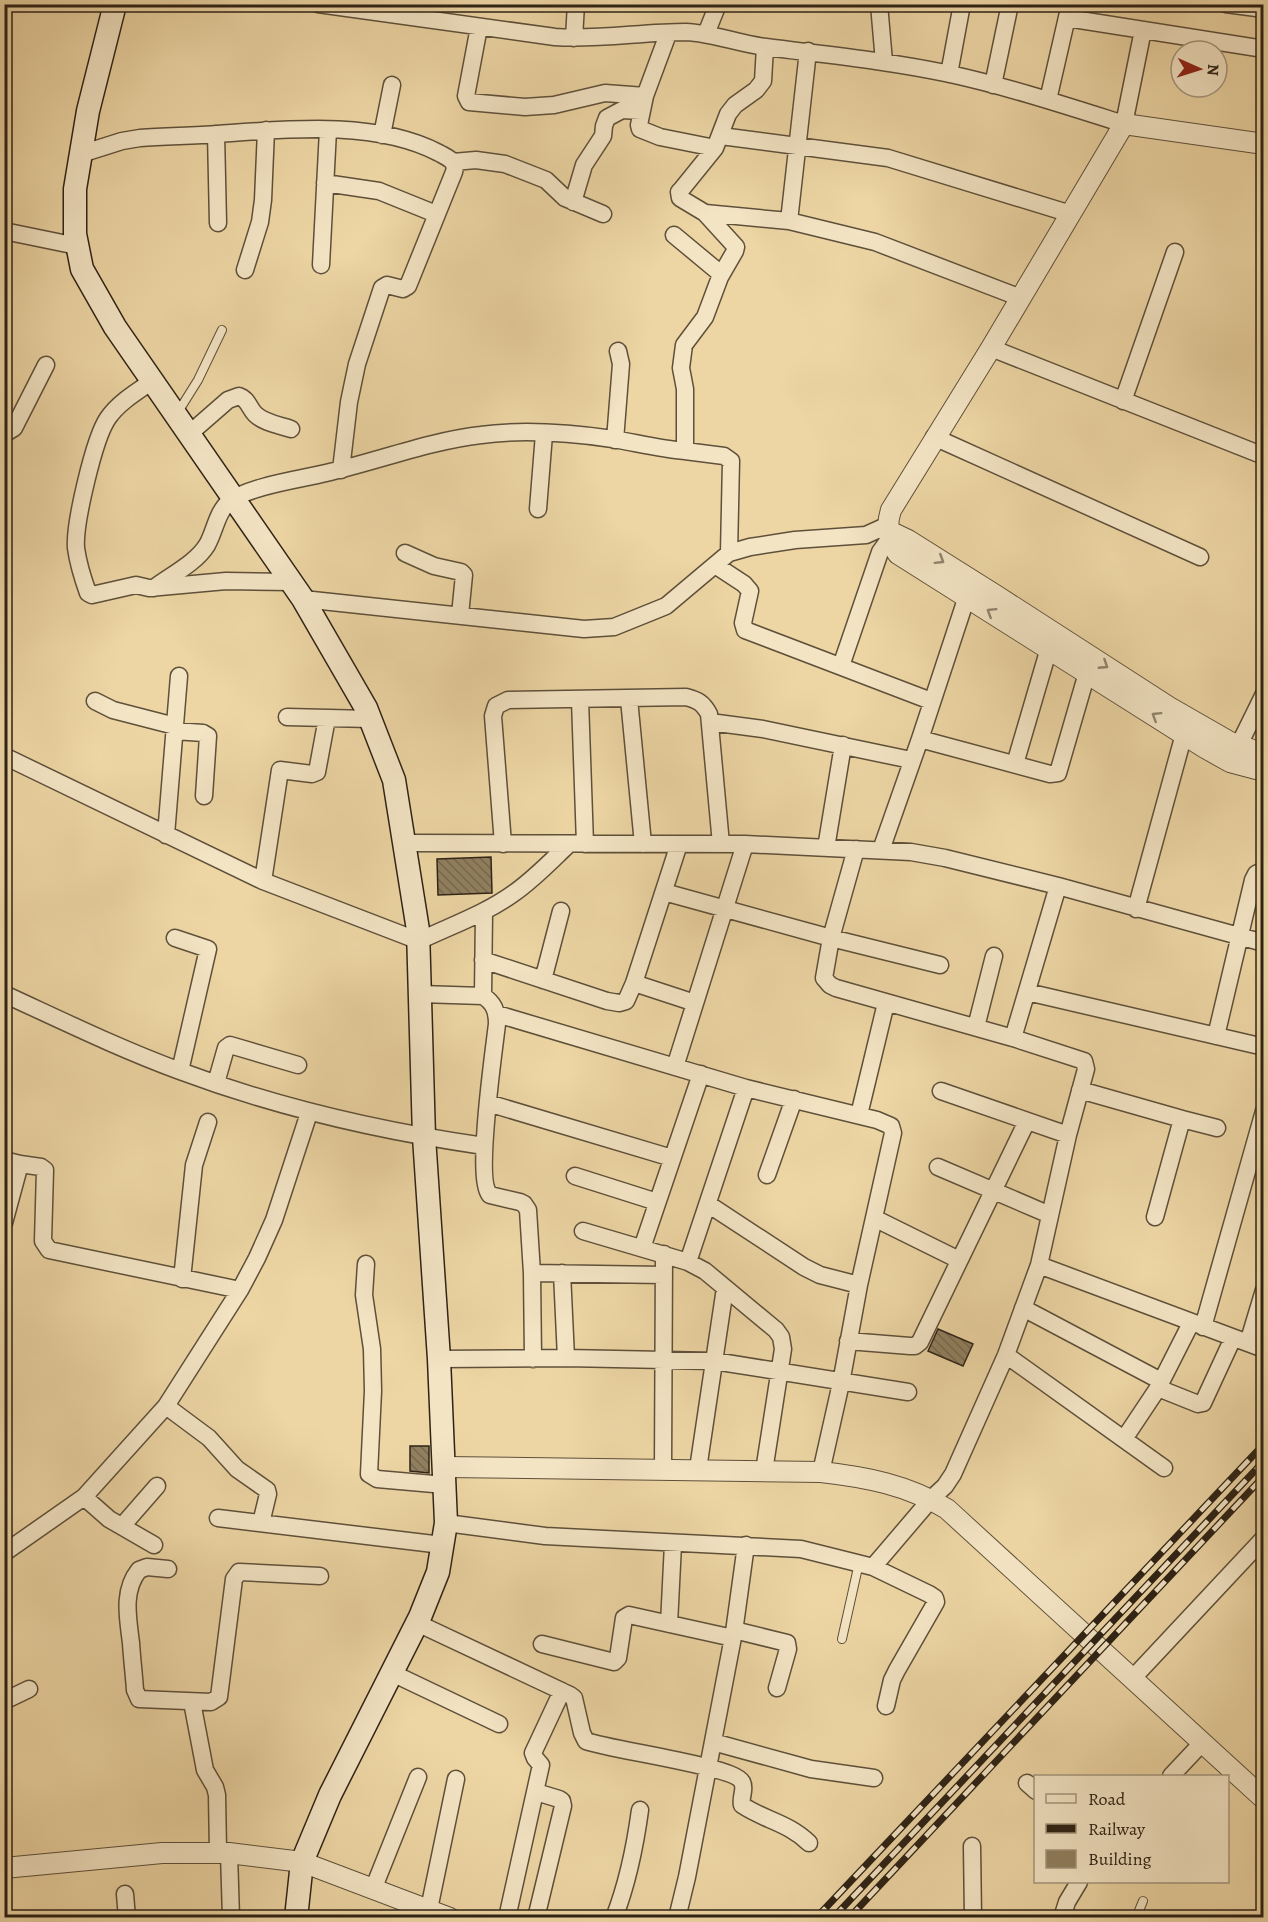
<svg xmlns="http://www.w3.org/2000/svg" width="1268" height="1922" viewBox="0 0 1268 1922" font-family="Alegreya,serif">
  <defs>
    <pattern id="building-back-hatch" width="6" height="6" patternUnits="userSpaceOnUse" patternTransform="scale(1.5)"><rect width="6" height="6" fill="#918060"/><path d="M-1 5l2 2M0 0l6 6M5-1l2 2" fill="none" stroke="#77684e"/></pattern>
  </defs>
  <rect width="100%" height="100%" fill="#edd5a4"/>
  <filter id="stains"><feTurbulence type="fractalNoise" baseFrequency=".00333" numOctaves="4"/><feColorMatrix values="0 0 0 0 .2 0 0 0 0 .09 0 0 0 0 .02 0 0 0 .5 -.17"/></filter>
  <radialGradient id="worn" r=".72"><stop offset=".6" stop-color="#630" stop-opacity="0"/><stop offset="1" stop-color="#630" stop-opacity=".3"/></radialGradient>
  <!-- building -->
  <path fill="url(#building-back-hatch)" stroke="#2e2316" stroke-width="1.5" d="M491 857 492 893 438 895 437 859Z
    M938 1329 973 1344 963 1366 928 1351Z
    M410 1446H429V1473L410 1471Z"/>
  <g fill="none" stroke-linecap="round" stroke-linejoin="round">
    <!-- service casing -->
    <g stroke="#5e503a" stroke-width="10">
      <path id="service" d="M178 412 198 380 222 330
        M842 1639 859 1563
        M1136 1918 1143 1901"/>
    </g>
    <!-- minor casing -->
    <g stroke="#5e503a" stroke-width="19">
      <path id="minor" d="M318 4 555 37C599 40 642 32 686 32 713 33 739 44 766 47 828 55 889 61 950 74 1009 87 1067 106 1124 124L1143 30
        M879 4 884 62
        M1226 4 1264 9
        M1067 18 1264 49
        M479 27 466 96 469 102 525 107 554 105 605 93 645 96
        M668 34 645 96 639 125 640 129 660 137 715 148
        M706 34 718 4
        M574 38 576 4
        M765 47 763 81 756 90 735 105 728 114 715 148 681 190 679 192 680 198 705 213 789 221 875 242 1021 298
        M949 74 962 4
        M993 85 1010 4
        M1048 100 1070 4
        M216 134 218 223
        M382 135 392 85
        M721 136 888 158 1071 214
        M81 154 122 141 140 138C166 136 192 136 218 134 288 129 376 120 439 153 448 158 457 161 454 172L408 286 403 289 387 285 382 288 357 364 349 402 341 470
        M453 162 476 160 505 164 546 180 565 198 603 214
        M325 183 379 191 436 214
        M573 202 584 165 603 136 604 126 607 118 622 110 641 111
        M705 213 736 247 735 251 720 277 705 317 684 345 681 368 685 389V451L724 456 731 461 729 553
        M789 221 808 51
        M4 231 77 246
        M674 235 721 274
        M321 265 328 130
        M245 270 260 222 263 200 266 130
        M991 348 1264 456
        M154 380C138 391 119 402 108 418 94 438 74 525 76 548 78 563 83 579 88 593L92 595 136 585 149 588 226 581 291 582
        M1123 401 1175 252
        M4 434 14 428 46 365
        M189 434 228 400 239 396C248 399 249 408 255 414 264 423 279 425 291 429
        M934 437 1200 557
        M615 440 621 364 618 351
        M538 509 544 434
        M405 553 434 566 461 572 464 575 460 615
        M715 565 744 584 750 591 743 623 745 630 931 701
        M154 588C171 575 196 563 207 545 215 531 217 511 230 501 250 486 302 479 326 473 378 461 429 441 481 435 524 429 571 433 613 439 637 443 660 449 685 451
        M303 599 584 629 614 627 666 606 729 553 750 547 795 540 866 535 888 525
        M841 666 880 552 890 538 896 533
        M629 699 643 844
        M580 700 585 844
        M95 701 113 710 175 726
        M287 717 370 719
        M710 722 763 729 911 760
        M175 731 203 733 208 736 204 796
        M920 739 1050 774 1058 773 1087 673
        M1234 755 1264 694
        M4 756 263 881 419 941C450 926 485 914 514 893 534 879 551 861 569 844
        M1015 764 1049 648
        M166 835 179 676
        M405 843 745 844 911 852 945 858 1058 886 1264 943
        M503 844 493 716 496 706 508 700 686 697C698 700 703 703 709 714L721 844
        M826 848 843 745
        M856 849 831 938 940 965
        M881 850 920 739 970 587
        M263 881 280 770 312 774 317 772 327 718
        M1136 909 1184 734 1188 725
        M484 911 483 996C494 1003 497 1011 497 1024 494 1050 475 1180 490 1195L520 1202 524 1204 528 1210 532 1273 533 1359
        M175 938 208 949 180 1071
        M483 960 607 1001 619 1003 626 1001 634 983 679 844
        M543 980 561 911
        M634 983 695 1003
        M1027 992 1264 1047
        M4 994C63 1021 120 1049 180 1071 279 1108 379 1131 484 1146
        M420 994 483 996
        M497 1014 746 1088 877 1120 891 1126 893 1133 859 1285 841 1383 821 1472
        M976 1027 994 956
        M1216 1036 1253 880 1256 874 1264 870
        M1013 1038 1058 886
        M675 1067 745 844
        M216 1083 226 1048 230 1045 298 1065
        M1080 1090 1182 1119 1155 1217
        M941 1091 1068 1135
        M488 1103 672 1158
        M859 1115 886 1003
        M1182 1119 1217 1128
        M4 1160 20 1164 4 1223
        M20 1164 41 1167 45 1170 43 1241 49 1250 240 1290
        M938 1167 1050 1215
        M767 1175 794 1099
        M575 1176 657 1202
        M708 1204 804 1267 820 1275 859 1285
        M874 1218 959 1260
        M583 1231 688 1262 705 1271 776 1330 781 1337 783 1349 764 1471
        M642 1248 701 1074
        M688 1262 746 1088
        M366 1264 364 1295 372 1349 373 1391 369 1474 377 1479 445 1485
        M1039 1265 1264 1349
        M532 1273 664 1275
        M562 1273 566 1358
        M182 1279 194 1165 208 1122
        M1023 1308 1161 1381
        M1203 1327 1264 1111
        M848 1341 910 1346H915L920 1342 1027 1121
        M1248 1343 1264 1290
        M1006 1355 1164 1468
        M439 1359 566 1358 714 1361 908 1392
        M1158 1388 1198 1404 1203 1403 1233 1338
        M166 1406 209 1438 237 1469 267 1490 268 1494 261 1523
        M1124 1439 1158 1388 1191 1323
        M663 1469 664 1254
        M698 1469 725 1288
        M84 1497 109 1519 154 1545
        M218 1518 442 1545
        M446 1523 545 1536 801 1549 873 1567 931 1499 945 1486 953 1474 1006 1355 1039 1265 1068 1135 1086 1069 1084 1061 1013 1038 836 988 830 985 824 978 831 938 664 892
        M123 1525 157 1486
        M4 1553 84 1497 166 1406 240 1290 257 1258 274 1220 309 1113
        M873 1567 929 1594 935 1598 936 1602 897 1670 892 1680 886 1706
        M168 1569 147 1567 139 1570C122 1591 128 1618 131 1643 132 1659 134 1675 135 1690L139 1699 211 1702 219 1697 234 1579 239 1572 320 1576
        M417 1623 570 1695 574 1698 582 1733 586 1741C610 1750 734 1766 742 1782 746 1789 740 1797 742 1805 764 1820 789 1823 809 1843
        M669 1624 673 1544
        M734 1630 787 1643 788 1649 777 1688
        M542 1644 614 1662 618 1658 624 1618 629 1615 733 1638
        M392 1673 499 1724
        M1132 1679 1264 1538
        M4 1701 29 1689
        M192 1702 205 1770 215 1787 217 1795 218 1851
        M713 1742 811 1769 874 1778
        M1171 1776 1202 1743
        M1027 1783 1036 1791
        M972 1846 973 1918
        M229 1853 231 1918
        M374 1887 418 1777
        M125 1894 127 1918
        M429 1909 456 1779
        M507 1918 541 1765 535 1758 533 1753 562 1691
        M536 1918 563 1806 562 1801 559 1799 536 1792
        M614 1918C628 1882 635 1847 640 1810
        M677 1918 687 1877 734 1632 746 1545
        M1062 1918 1067 1902 1079 1882"/>
    </g>
    <!-- tertiary casing -->
    <g stroke="#5e503a" stroke-width="22">
      <path id="tertiary" d="M1264 144 1124 124 991 348 891 510C886 525 888 541 898 554L1205 748 1230 762 1264 771
        M889 531 908 540 997 596 1169 707 1230 742 1264 754
        M445 1467 821 1472C866 1477 908 1485 947 1509L1264 1799
        M4 1868 162 1853H229L302 1862 450 1918"/>
    </g>
    <!-- secondary casing -->
    <g stroke="#2e2316" stroke-width="25">
      <path id="secondary" d="M115 4 88 111 75 189V234L82 269 115 327 303 599 366 708 394 780 418 930 424 1137 439 1359 446 1523 438 1572 420 1617 330 1795 302 1862 296 1918"/>
    </g>
    <!-- service -->
    <use href="#service" stroke="#f3e4c4" stroke-width="8"/>
    <!-- minor -->
    <use href="#minor" stroke="#f3e4c4" stroke-width="16"/>
    <!-- tertiary -->
    <use href="#tertiary" stroke="#f3e4c4" stroke-width="20"/>
    <!-- secondary -->
    <use href="#secondary" stroke="#f3e4c4" stroke-width="22"/>
    <!-- rail casing -->
    <g stroke="#2e2316" stroke-width="7">
      <path id="rail" d="M816 1918 1264 1444
        M833 1918 1264 1461
        M849 1918 1264 1476"/>
    </g>
    <!-- rail -->
    <use href="#rail" stroke="#f3e4c4" stroke-width="4.5" stroke-dasharray="14" stroke-linecap="butt"/>
  </g>
  <!-- one-way arrows -->
  <defs><path id="oneway-chevron" d="M-2-3.5L2.5 0L-2 3.5" fill="none" stroke-width="1.6" stroke-linecap="round" stroke-linejoin="round" transform="scale(1.5)"/></defs>
  <g stroke="#90846d">
    <use href="#oneway-chevron" transform="translate(940 560) rotate(32)"/>
    <use href="#oneway-chevron" transform="translate(991 612) rotate(-148)"/>
    <use href="#oneway-chevron" transform="translate(1104 665) rotate(33)"/>
    <use href="#oneway-chevron" transform="translate(1156 716) rotate(-148)"/>
  </g>
  <!-- margin -->
  <rect width="1268" height="1922" fill="none" stroke="#edd5a4" stroke-width="24"/>
  <rect x="6" y="6" width="1256" height="1910" fill="none" stroke="#2e2316" stroke-width="3"/>
  <rect x="12" y="12" width="1244" height="1898" fill="none" stroke="#2e2316" stroke-width="1.5"/>
  <!-- legend -->
  <rect x="1034" y="1775" width="195" height="108" fill="#f3e4c4" stroke="#a4977e" stroke-width="1.5"/>
  <rect x="1046" y="1794" width="30" height="9" fill="#f3e4c4" stroke="#a4977e" stroke-width="1.5"/>
  <text x="1088" y="1805" font-size="18" fill="#2e2316">Road</text>
  <rect x="1046" y="1824" width="30" height="9" fill="#2e2316" stroke="#a4977e" stroke-width="1.5"/>
  <text x="1088" y="1835" font-size="18" fill="#2e2316">Railway</text>
  <rect x="1046" y="1850" width="30" height="18" fill="#918060" stroke="#a4977e" stroke-width="1.5"/>
  <text x="1088" y="1865" font-size="18" fill="#2e2316">Building</text>
  <!-- north arrow -->
  <g transform="translate(1199 69) rotate(93)"><circle r="28" fill="#f3e4c4" stroke="#a4977e" stroke-width="1.5"/>
  <path d="M0-4.5L10 22L0 15L-10 22Z" fill="#8f2418"/>
  <text y="-9" font-size="16" font-weight="bold" text-anchor="middle" fill="#2e2316">N</text>
  </g>
  <rect width="100%" height="100%" filter="url(#stains)"/>
  <rect width="100%" height="100%" fill="url(#worn)"/>
</svg>
